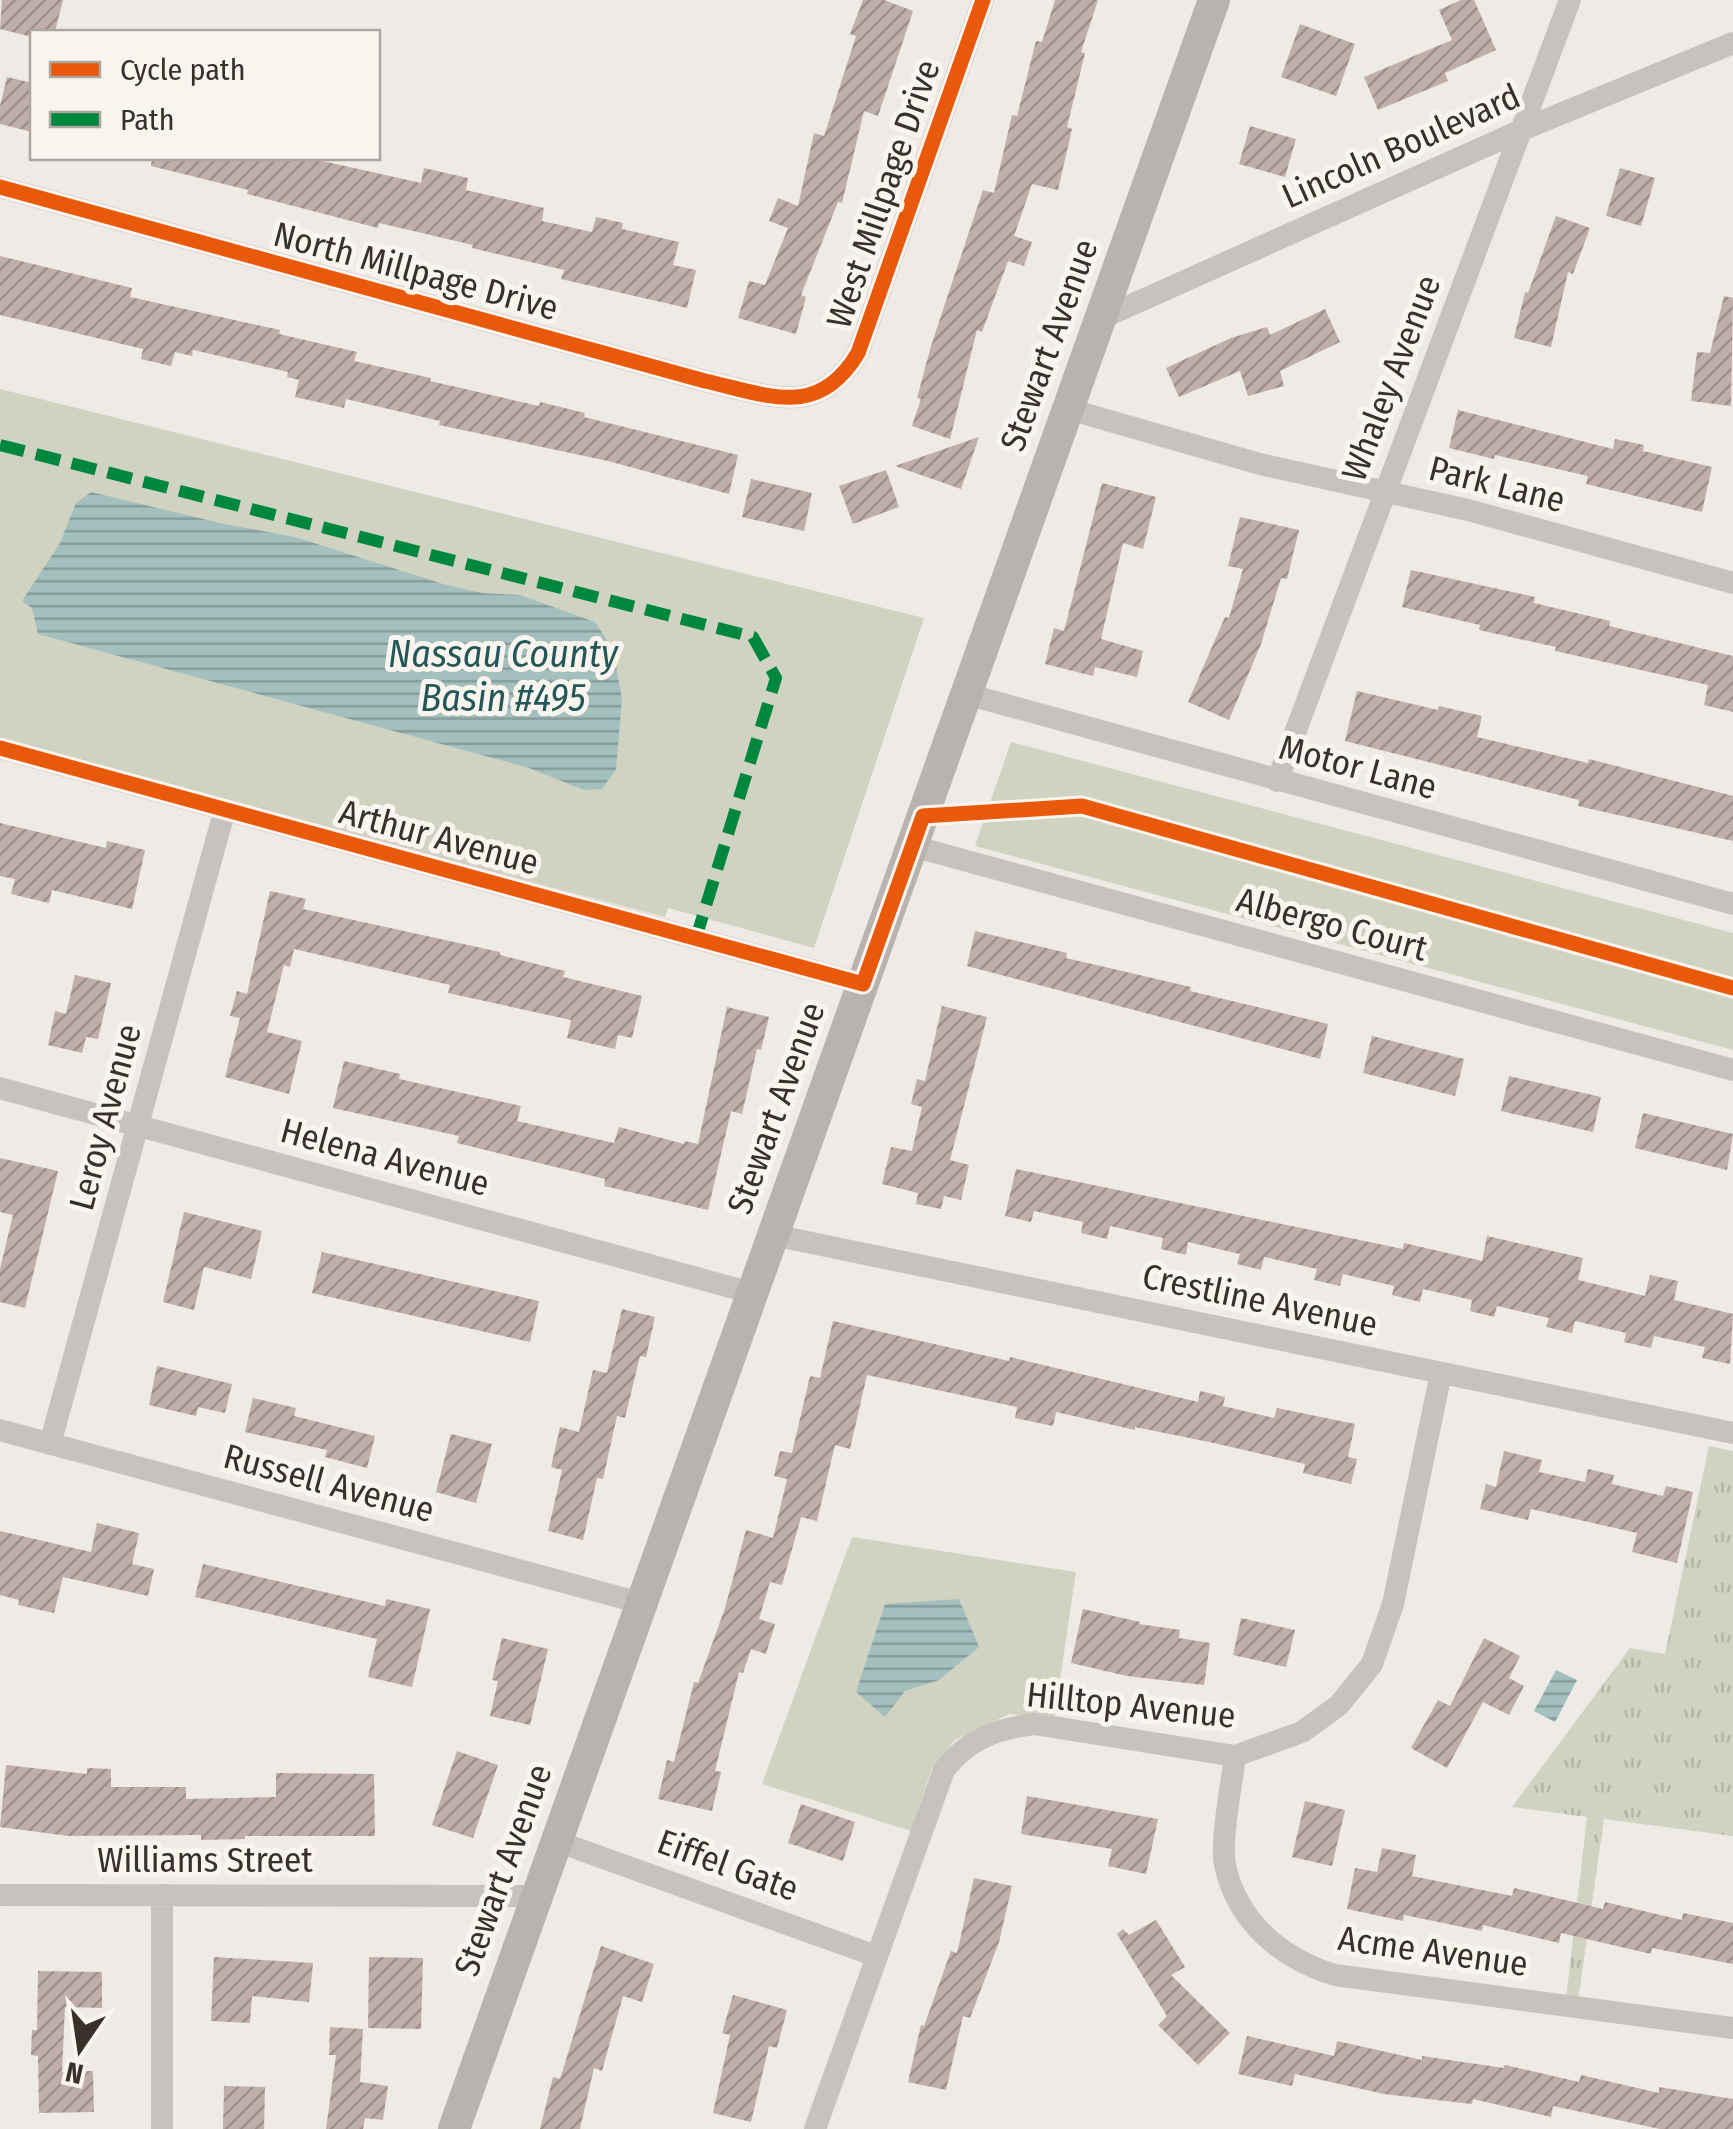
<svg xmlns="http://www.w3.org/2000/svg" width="1733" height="2129" viewBox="0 0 1733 2129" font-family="'Fira Sans Condensed',sans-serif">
  <defs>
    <pattern id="park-tufts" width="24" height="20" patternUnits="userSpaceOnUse" patternTransform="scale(2.5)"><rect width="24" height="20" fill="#d0d3c1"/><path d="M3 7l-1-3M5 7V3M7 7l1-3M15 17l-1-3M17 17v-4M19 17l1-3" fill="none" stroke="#b3b5a6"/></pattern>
    <pattern id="water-rules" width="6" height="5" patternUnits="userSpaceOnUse" patternTransform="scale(2.5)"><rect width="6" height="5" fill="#a3bfbe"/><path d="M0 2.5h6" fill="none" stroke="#869c9b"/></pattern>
    <pattern id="building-hatch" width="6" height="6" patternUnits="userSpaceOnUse" patternTransform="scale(2.5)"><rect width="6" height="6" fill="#c0afa9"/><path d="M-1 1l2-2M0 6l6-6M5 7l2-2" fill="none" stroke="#9d8f8a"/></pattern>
  </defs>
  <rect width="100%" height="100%" fill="#eeeae6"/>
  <!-- grass -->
  <path fill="#d0d3c1" d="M0 389 924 618 814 948 668 908 665 917 0 742Z
    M1011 742 1733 933V1050L975 846Z
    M852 1537 1076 1572 1054 1720 1010 1714 955 1740 932 1768 911 1831 762 1784Z"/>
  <!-- park -->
  <path fill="url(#park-tufts)" d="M1709 1446 1733 1451V1836L1604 1819 1578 2001 1566 1999 1587 1817 1512 1807 1630 1648 1665 1654Z"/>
  <!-- water -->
  <path fill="url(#water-rules)" d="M91 492 224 524 295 537 443 584 482 593 520 595 595 622 613 649 622 699 616 769 602 789 584 790 529 768 38 634 32 608 22 601 60 543 76 503Z
    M959 1599 979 1647 939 1680 905 1691 885 1717 856 1692 885 1604Z
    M1556 1670 1577 1680 1555 1722 1534 1711Z"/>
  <!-- building -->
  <path fill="url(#building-hatch)" d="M2 0H63L55 32H32V37L0 29Z
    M863 0H884L913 11 878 116 864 111 842 203 838 202 801 295 806 297 796 334 738 318 749 281 765 285 788 228 769 221 778 198 798 206 814 133 824 136 856 36 850 34Z
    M1055 0H1098L1081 52 1085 53 1067 127 1072 129 1058 190 1032 184 1014 236 1032 242 1024 266 1008 261 982 332 977 330 950 439 912 426 921 399 917 398 931 346 983 190 994 193 1012 115 1017 116 1036 41 1042 42Z
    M1461 0H1474L1496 50 1445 73 1448 81 1378 110 1364 77 1452 40 1439 10Z
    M1300 24 1355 44 1336 96 1281 77Z
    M7 77 32 83V132L0 124V106Z
    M1250 126 1296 139 1285 177 1239 164Z
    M152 158H309L421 183 424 168 468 178 466 190 544 208 542 221 592 232 596 217 623 223 622 229 679 242 673 265 696 270 687 308 561 279 564 270 472 248 473 245 379 223 378 228 247 194 248 190 151 166Z
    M1620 168 1655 178 1641 226 1606 216Z
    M1556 216 1590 228 1573 274 1568 272 1551 347 1514 338 1525 292 1528 293Z
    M0 256 132 288 130 297 280 330 279 334 357 352 354 361 431 378 430 381 539 406 540 402 585 413 584 417 738 455 729 494 608 461 439 425 440 421 346 399 344 408 295 397 299 380 287 377 288 372 193 350 192 356 175 352 171 366 141 359 143 349 0 315Z
    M1724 296 1733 298 1731 406 1691 401 1697 352 1710 353Z
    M1325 309 1340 342 1280 371 1284 386 1248 396 1240 371 1179 397 1166 368 1231 338 1267 327 1270 335Z
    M1458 410 1613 449 1615 439 1644 445 1643 451 1712 467 1702 512 1586 484 1588 476 1495 455 1494 459 1449 448Z
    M979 437 961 489 895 466Z
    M886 470 899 507 853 524 839 486Z
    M751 479 812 493 804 531 742 517Z
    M1102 483 1156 497 1143 549 1123 543 1101 639 1143 651 1137 677 1095 667 1093 676 1045 664 1054 628 1064 631Z
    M1240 517 1299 530 1287 579 1281 578 1261 644 1229 720 1188 702 1225 617 1229 618 1243 569 1228 566Z
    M1411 570 1535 597 1534 603 1610 621 1609 626 1733 656V712L1704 705 1708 685 1555 651 1556 647 1479 630 1480 625 1402 607Z
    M1357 691 1438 710 1439 706 1482 716 1477 737 1588 763 1589 759 1733 796V841L1578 806 1579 800 1345 741Z
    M0 823 106 848 107 841 145 850 132 909 52 890 49 903 11 894 15 879 0 876Z
    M270 891 306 899 303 909 500 952V955L565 971 563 977 642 996 632 1038 618 1035 615 1049 567 1038 571 1020 448 993 450 985 294 949 290 967 284 965 267 1032 302 1041 289 1094 225 1077 240 1018 230 1016 237 991 247 994Z
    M975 931 1067 953 1066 958 1191 987 1190 991 1328 1024 1320 1059 967 966Z
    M75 975 111 983 98 1039 86 1037 82 1053 48 1045 55 1011 66 1014Z
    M942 1006 987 1017 950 1160 969 1165 961 1200 944 1196 941 1209 916 1204 918 1193 882 1184 891 1147 912 1151 922 1107 911 1104 917 1079 925 1081Z
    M727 1007 769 1017 761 1050 757 1049 742 1114 731 1111 708 1210 604 1186 605 1179 457 1143 459 1136 333 1108 344 1061 400 1074 399 1079 521 1106 517 1121 614 1143 619 1127 684 1144 685 1141 698 1144Z
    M1372 1036 1464 1059 1455 1096 1363 1073Z
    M1509 1076 1601 1097 1593 1132 1501 1111Z
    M1643 1113 1733 1134 1727 1170 1635 1148Z
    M0 1158 58 1171 25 1308 0 1302V1269L13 1215 0 1212Z
    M1016 1169 1403 1249 1404 1243 1482 1261 1487 1236 1583 1258 1578 1280 1645 1296 1650 1275 1678 1281 1674 1300 1733 1314 1730 1364 1702 1358 1705 1347 1654 1336 1651 1348 1624 1342 1626 1333 1575 1321 1572 1333 1546 1327 1549 1318 1497 1306 1494 1317 1470 1311 1472 1300 1423 1289 1420 1302 1392 1295 1394 1286 1343 1274 1340 1286 1314 1280 1317 1269 1264 1257 1261 1270 1237 1264 1240 1254 1188 1242 1186 1255 1161 1249 1163 1238 1110 1226 1107 1239 1081 1233 1083 1222 1034 1211 1031 1222 1005 1216Z
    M184 1212 262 1231 251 1279 204 1267 194 1310 163 1302Z
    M322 1252 539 1301 530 1342 312 1293Z
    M622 1309 655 1317 646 1357 640 1356 625 1418 617 1416 603 1479 597 1478 583 1540 548 1531 562 1470 551 1467 560 1427 579 1432 593 1370 607 1373Z
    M833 1321 1009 1361 1010 1357 1198 1402 1200 1391 1225 1397 1223 1406 1274 1418 1277 1408 1355 1424 1348 1457 1357 1459 1351 1484 1303 1473 1305 1464 1214 1443 1135 1427V1430L1056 1412 1053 1426 1015 1418 1017 1407 867 1375 850 1449 835 1445 817 1521 801 1517 782 1585 770 1582 759 1619 775 1624 766 1654 751 1649 743 1673 739 1672 715 1771 721 1772 712 1811 658 1799 667 1760 674 1762 694 1682 698 1683 725 1608 746 1530 773 1538 787 1479 774 1476 780 1451 792 1453 810 1376 820 1378Z
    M157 1366 232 1384 225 1413 198 1407 196 1416 149 1405Z
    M253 1398 296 1408 294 1416 375 1436 367 1468 325 1457 327 1450 245 1432Z
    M451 1434 492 1444 476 1503 436 1492Z
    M1504 1451 1542 1460 1539 1472 1585 1482 1588 1469 1614 1475 1612 1484 1663 1496 1666 1486 1693 1492 1677 1563 1632 1552 1637 1533 1531 1509 1528 1520 1480 1509 1486 1484 1496 1487Z
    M97 1523 139 1533 132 1564 154 1569 148 1596 63 1577 54 1613 18 1605 19 1600 0 1595V1531L91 1552Z
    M203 1564 385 1606 386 1599 430 1609 412 1687 368 1677 377 1639 195 1597Z
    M1083 1609 1140 1622 1139 1624 1180 1630 1179 1638 1210 1643 1204 1685 1127 1676 1071 1663Z
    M1241 1618 1295 1630 1286 1667 1233 1655Z
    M502 1638 548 1649 530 1725 490 1716 498 1681 492 1680Z
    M1484 1638 1520 1656 1509 1678 1524 1686 1509 1715 1483 1702 1447 1768 1411 1748 1438 1700 1450 1706Z
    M457 1751 498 1765 473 1838 432 1825Z
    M6 1765 87 1774V1768L111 1769V1787H186V1799L276 1797V1773L374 1774 375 1836H245V1839L201 1840V1835L69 1836 0 1827Z
    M1027 1796 1158 1819 1146 1874 1108 1866 1112 1849 1021 1834Z
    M1305 1801 1345 1810 1332 1866 1292 1857Z
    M801 1804 855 1822 843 1861 788 1843Z
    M1382 1848 1416 1855 1412 1876 1512 1896 1514 1888 1603 1909 1605 1902 1682 1920 1683 1913 1733 1923V1964L1652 1948 1651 1954 1561 1933 1559 1943 1483 1925 1482 1931 1404 1915 1403 1921 1347 1909 1355 1868 1377 1872Z
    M974 1878 1012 1886 999 1942 970 2018 963 2016 946 2090 908 2082 921 2025 924 2026 951 1951 957 1953Z
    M1156 1920 1185 1967 1171 1975 1230 2033 1198 2065 1158 2025 1167 2016 1117 1934 1123 1929 1129 1935Z
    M601 1946 654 1964 642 2002 623 1996 602 2071 594 2068 580 2129H540L553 2077 560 2079Z
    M214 1957 313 1963 309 2002 252 1996 250 2023 211 2021Z
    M369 1957 423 1958 421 2029 368 2028Z
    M38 1971 102 1972V2008L65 2007 62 2072 93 2071 94 2112 39 2113 38 2056 31 2055 32 2030H37Z
    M733 1995 787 2010 777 2048 769 2046 751 2122 713 2113 730 2035 722 2033Z
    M330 2027 363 2029 360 2082 388 2086 383 2120 365 2118 363 2129H326L336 2055H329Z
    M1247 2036 1334 2056 1337 2041 1422 2060V2056L1504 2068 1505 2065 1579 2082 1581 2075 1659 2093V2087L1733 2099V2129H1660L1553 2106 1551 2117 1473 2099 1472 2104 1384 2094 1295 2074 1292 2086 1238 2074Z
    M224 2086 265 2087 264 2129H223Z"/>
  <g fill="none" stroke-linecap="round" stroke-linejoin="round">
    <!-- street -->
    <path stroke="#c8c2be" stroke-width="22" d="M0 187 705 381C768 395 818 420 858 353L983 0
      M1100 319 1524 129 1733 43
      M1068 409 1260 464 1468 510 1733 583
      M966 694 1733 904
      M0 748 863 984
      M1277 781 1570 0
      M912 846 1733 1070
      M0 1088 752 1293
      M773 1235 1733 1433
      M0 1430 641 1603
      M50 1444 225 809
      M1235 1756C1232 1782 1220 1842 1225 1865 1237 1922 1282 1959 1335 1975L1733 2028
      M556 1841 876 1956
      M0 1895 535 1896
      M162 1895V2129
      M815 2129 944 1770C968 1739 996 1729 1034 1724L1235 1756 1302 1732 1339 1705 1372 1664 1393 1604 1441 1373"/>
    <!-- secondary -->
    <path stroke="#b8b3af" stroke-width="32" d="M454 2129 1214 0"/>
    <!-- quiet -->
    <path stroke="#00873e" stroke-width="12" stroke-dasharray="25 12" stroke-linecap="butt" d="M0 445 753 637 776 678 696 938"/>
    <!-- cycleway casing -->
    <g stroke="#faf4ef" stroke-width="21">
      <path id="cycleway" d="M0 187 705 381C768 395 818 420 858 353L983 0
        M0 748 863 984 923 816 1082 806 1733 988"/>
    </g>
    <!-- cycleway -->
    <use href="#cycleway" stroke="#e8590c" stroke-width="15"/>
  </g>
  <g text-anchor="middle" stroke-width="10" stroke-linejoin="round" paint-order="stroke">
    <!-- street labels -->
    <g font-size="35" fill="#39302c" stroke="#faf4ef">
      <text transform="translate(1401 146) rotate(-24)" y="12">Lincoln Boulevard</text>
      <text transform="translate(883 194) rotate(-71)" y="12">West Millpage Drive</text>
      <text transform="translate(416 271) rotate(15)" y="12">North Millpage Drive</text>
      <text transform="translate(1049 345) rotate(-70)" y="12">Stewart Avenue</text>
      <text transform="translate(1391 378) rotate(-69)" y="12">Whaley Avenue</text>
      <text transform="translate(1497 484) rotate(14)" y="12">Park Lane</text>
      <text transform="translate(1358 767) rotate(15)" y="12">Motor Lane</text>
      <text transform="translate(439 837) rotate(15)" y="12">Arthur Avenue</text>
      <text transform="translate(1332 924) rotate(15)" y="12">Albergo Court</text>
      <text transform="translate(776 1108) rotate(-70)" y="12">Stewart Avenue</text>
      <text transform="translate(105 1117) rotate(-75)" y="12">Leroy Avenue</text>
      <text transform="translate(385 1157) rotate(15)" y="12">Helena Avenue</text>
      <text transform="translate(1260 1300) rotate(12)" y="12">Crestline Avenue</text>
      <text transform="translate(329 1483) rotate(15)" y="12">Russell Avenue</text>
      <text transform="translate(1131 1705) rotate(6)" y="12">Hilltop Avenue</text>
      <text x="205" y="1872">Williams Street</text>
      <text transform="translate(728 1865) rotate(20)" y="12">Eiffel Gate</text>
      <text transform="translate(503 1870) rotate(-70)" y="12">Stewart Avenue</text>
      <text transform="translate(1433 1951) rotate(8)" y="12">Acme Avenue</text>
    </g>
    <!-- water labels -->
    <g font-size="38" font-style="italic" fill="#245858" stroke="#faf4ef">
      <text x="503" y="667">Nassau County<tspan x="503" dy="44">Basin #495</tspan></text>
    </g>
  </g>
  <!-- legend -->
  <rect x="30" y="30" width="350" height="130" fill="#faf4ef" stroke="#ada6a1" stroke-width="2.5"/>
  <rect x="50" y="62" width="50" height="15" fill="#e8590c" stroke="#ada6a1" stroke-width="2.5"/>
  <text x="120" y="80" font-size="30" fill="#39302c">Cycle path</text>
  <rect x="50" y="112" width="50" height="15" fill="#00873e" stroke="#ada6a1" stroke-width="2.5"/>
  <text x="120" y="130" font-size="30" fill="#39302c">Path</text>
  <!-- north arrow -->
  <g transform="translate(80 2049) rotate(193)" stroke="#faf4ef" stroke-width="8" paint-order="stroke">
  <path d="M0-8L18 38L0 25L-18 38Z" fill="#39302c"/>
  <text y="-15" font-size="28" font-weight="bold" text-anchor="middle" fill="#39302c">N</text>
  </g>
</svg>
